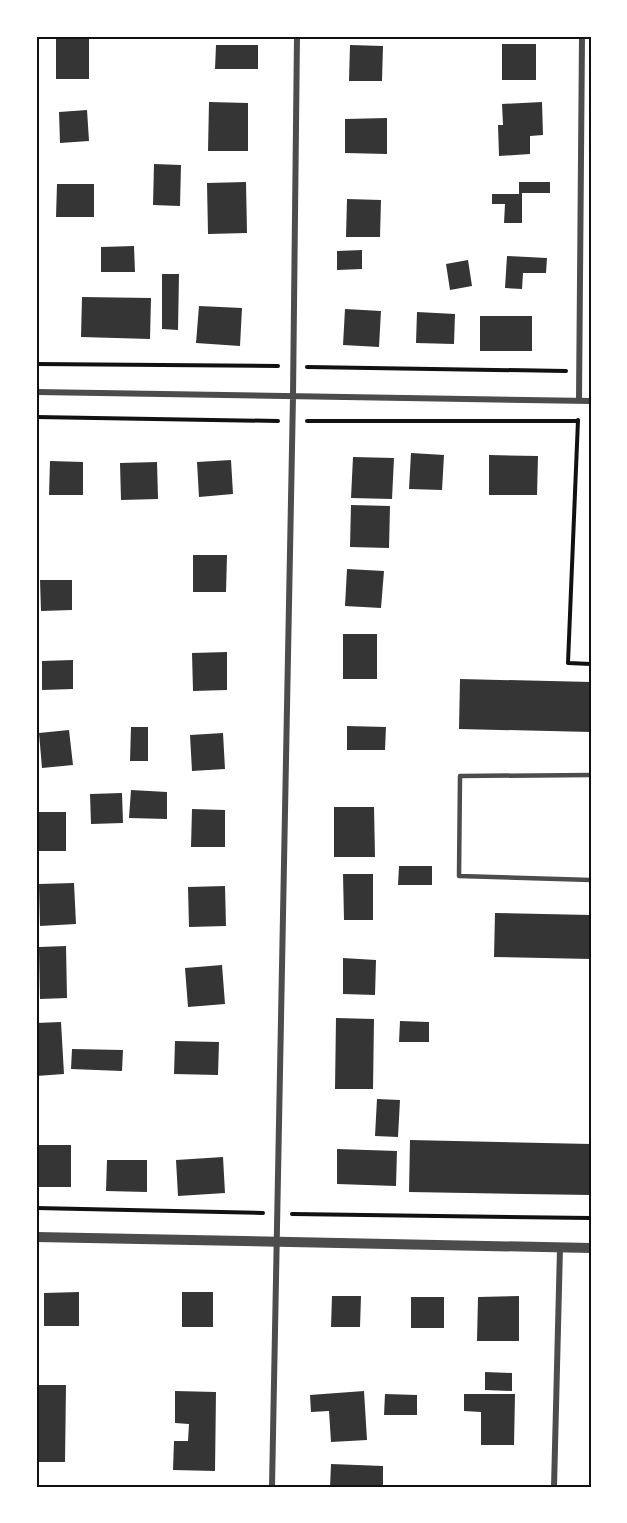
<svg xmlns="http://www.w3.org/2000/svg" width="627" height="1523" viewBox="0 0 627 1523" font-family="Lato,sans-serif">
  <rect width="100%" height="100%" fill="#fff"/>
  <!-- building -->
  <path fill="#353535" d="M56 39H89V79H56Z
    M502 44H536V80H502Z
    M216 45H258V69H215Z
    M350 45 383 46 382 81H349Z
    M209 102 248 103V151H208Z
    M542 102 543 135 530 136V154L499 156 498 125H503L502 104Z
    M87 110 89 141 60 143 59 112Z
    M387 118V154L345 153V119Z
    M154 164 181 165 180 206 153 205Z
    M246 182 247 233 208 234 207 183Z
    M519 182H550V193H522V223H504L505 204H492V194H519Z
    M57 184H94V217H56Z
    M347 199 381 200 380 237H346Z
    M134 246 135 272H101V247Z
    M362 250V269L337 270V251Z
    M507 256 547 258 546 273H523L522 289 505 288Z
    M468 260 472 286 450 290 446 264Z
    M162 274H179L178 330 162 329Z
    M82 297 151 298 150 339 81 337Z
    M199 306 242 308 240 346 196 343Z
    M345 309 381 311 379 347 343 345Z
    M417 312 455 314 454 344 416 343Z
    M480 316H532V351H480Z
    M411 453 444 455 442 490 409 489Z
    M489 455 538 456 537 495H489Z
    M353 457 394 458 392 499 351 498Z
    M231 460 233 494 199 497 197 462Z
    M50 461 83 462V495H49Z
    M157 462 158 499 121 500 120 463Z
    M351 505 390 506 389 548 350 547Z
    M193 555H227L226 592H193Z
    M347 569 384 571 381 608 345 606Z
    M40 580H72V610L41 611Z
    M343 634H377V679H343Z
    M227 652V690L193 691 192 653Z
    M73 660V689L42 690V661Z
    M460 679 591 682V732L459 729Z
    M347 726 386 727 385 750H347Z
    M131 727H148V761H130Z
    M69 730 73 765 42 768 39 733Z
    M223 733 225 769 192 771 190 735Z
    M131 790 167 792V819L129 818Z
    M122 793 123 823 91 824 90 794Z
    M334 807H374L375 857H334Z
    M192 809 225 810V847H191Z
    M37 812H66V851H36Z
    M399 866H432V885H398Z
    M343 874H373V920H344Z
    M74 883 76 924 40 926 39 884Z
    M225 886 226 926 189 927 188 887Z
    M495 913 591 915V959L494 957Z
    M66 946 67 998 40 999 39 947Z
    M343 958 376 960 375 995 343 994Z
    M222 965 225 1004 188 1007 185 968Z
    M336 1018 374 1019 373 1089H335Z
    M400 1021 429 1022V1042H399Z
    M61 1022 64 1074 36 1076V1023Z
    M175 1041 219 1042 218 1075 174 1074Z
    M72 1049 123 1050 122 1071 71 1069Z
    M377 1099 400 1100 398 1137 375 1136Z
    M410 1140 591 1144V1195L409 1192Z
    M36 1145H71V1187H36Z
    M337 1149 397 1151 396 1186 337 1184Z
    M223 1157 225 1193 178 1196 176 1160Z
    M107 1160H147V1192L106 1191Z
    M79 1292V1326H44V1293Z
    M182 1292H213V1327H182Z
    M332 1296H361L360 1327H331Z
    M519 1296V1341H477L478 1297Z
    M411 1297H444V1328H411Z
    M485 1372 512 1373V1391L485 1390Z
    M36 1385H66L65 1462H36Z
    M175 1391 216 1392 215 1471 173 1470 174 1441H188L189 1424 175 1423Z
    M364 1391 367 1440 331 1442 329 1411 311 1412 310 1395Z
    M385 1394 417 1395V1415H384Z
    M464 1394H515L514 1445H481V1412L464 1411Z
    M331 1464 383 1466V1487H330Z"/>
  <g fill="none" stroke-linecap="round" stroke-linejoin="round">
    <!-- path -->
    <path stroke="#111" stroke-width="4" d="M36 364 278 366
      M307 367 566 371
      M36 417 278 421
      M578 420 568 663 591 664
      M307 421H578
      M36 1208 263 1213
      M292 1214 591 1218"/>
    <!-- service -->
    <path stroke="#4c4c4c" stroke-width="4.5" d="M591 775 460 776 459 876 591 880"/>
    <!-- minor -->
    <path stroke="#4c4c4c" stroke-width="6" d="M36 392 591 401
      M579 401 582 36
      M272 1487 293 396 297 36
      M554 1487 560 1248"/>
    <!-- tertiary -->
    <path stroke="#4c4c4c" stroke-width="10" d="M36 1237 591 1248"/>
  </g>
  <!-- border -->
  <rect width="627" height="1523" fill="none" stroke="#ffffff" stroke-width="75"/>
  <rect x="38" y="38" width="552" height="1448" fill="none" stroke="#111" stroke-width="2"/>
</svg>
